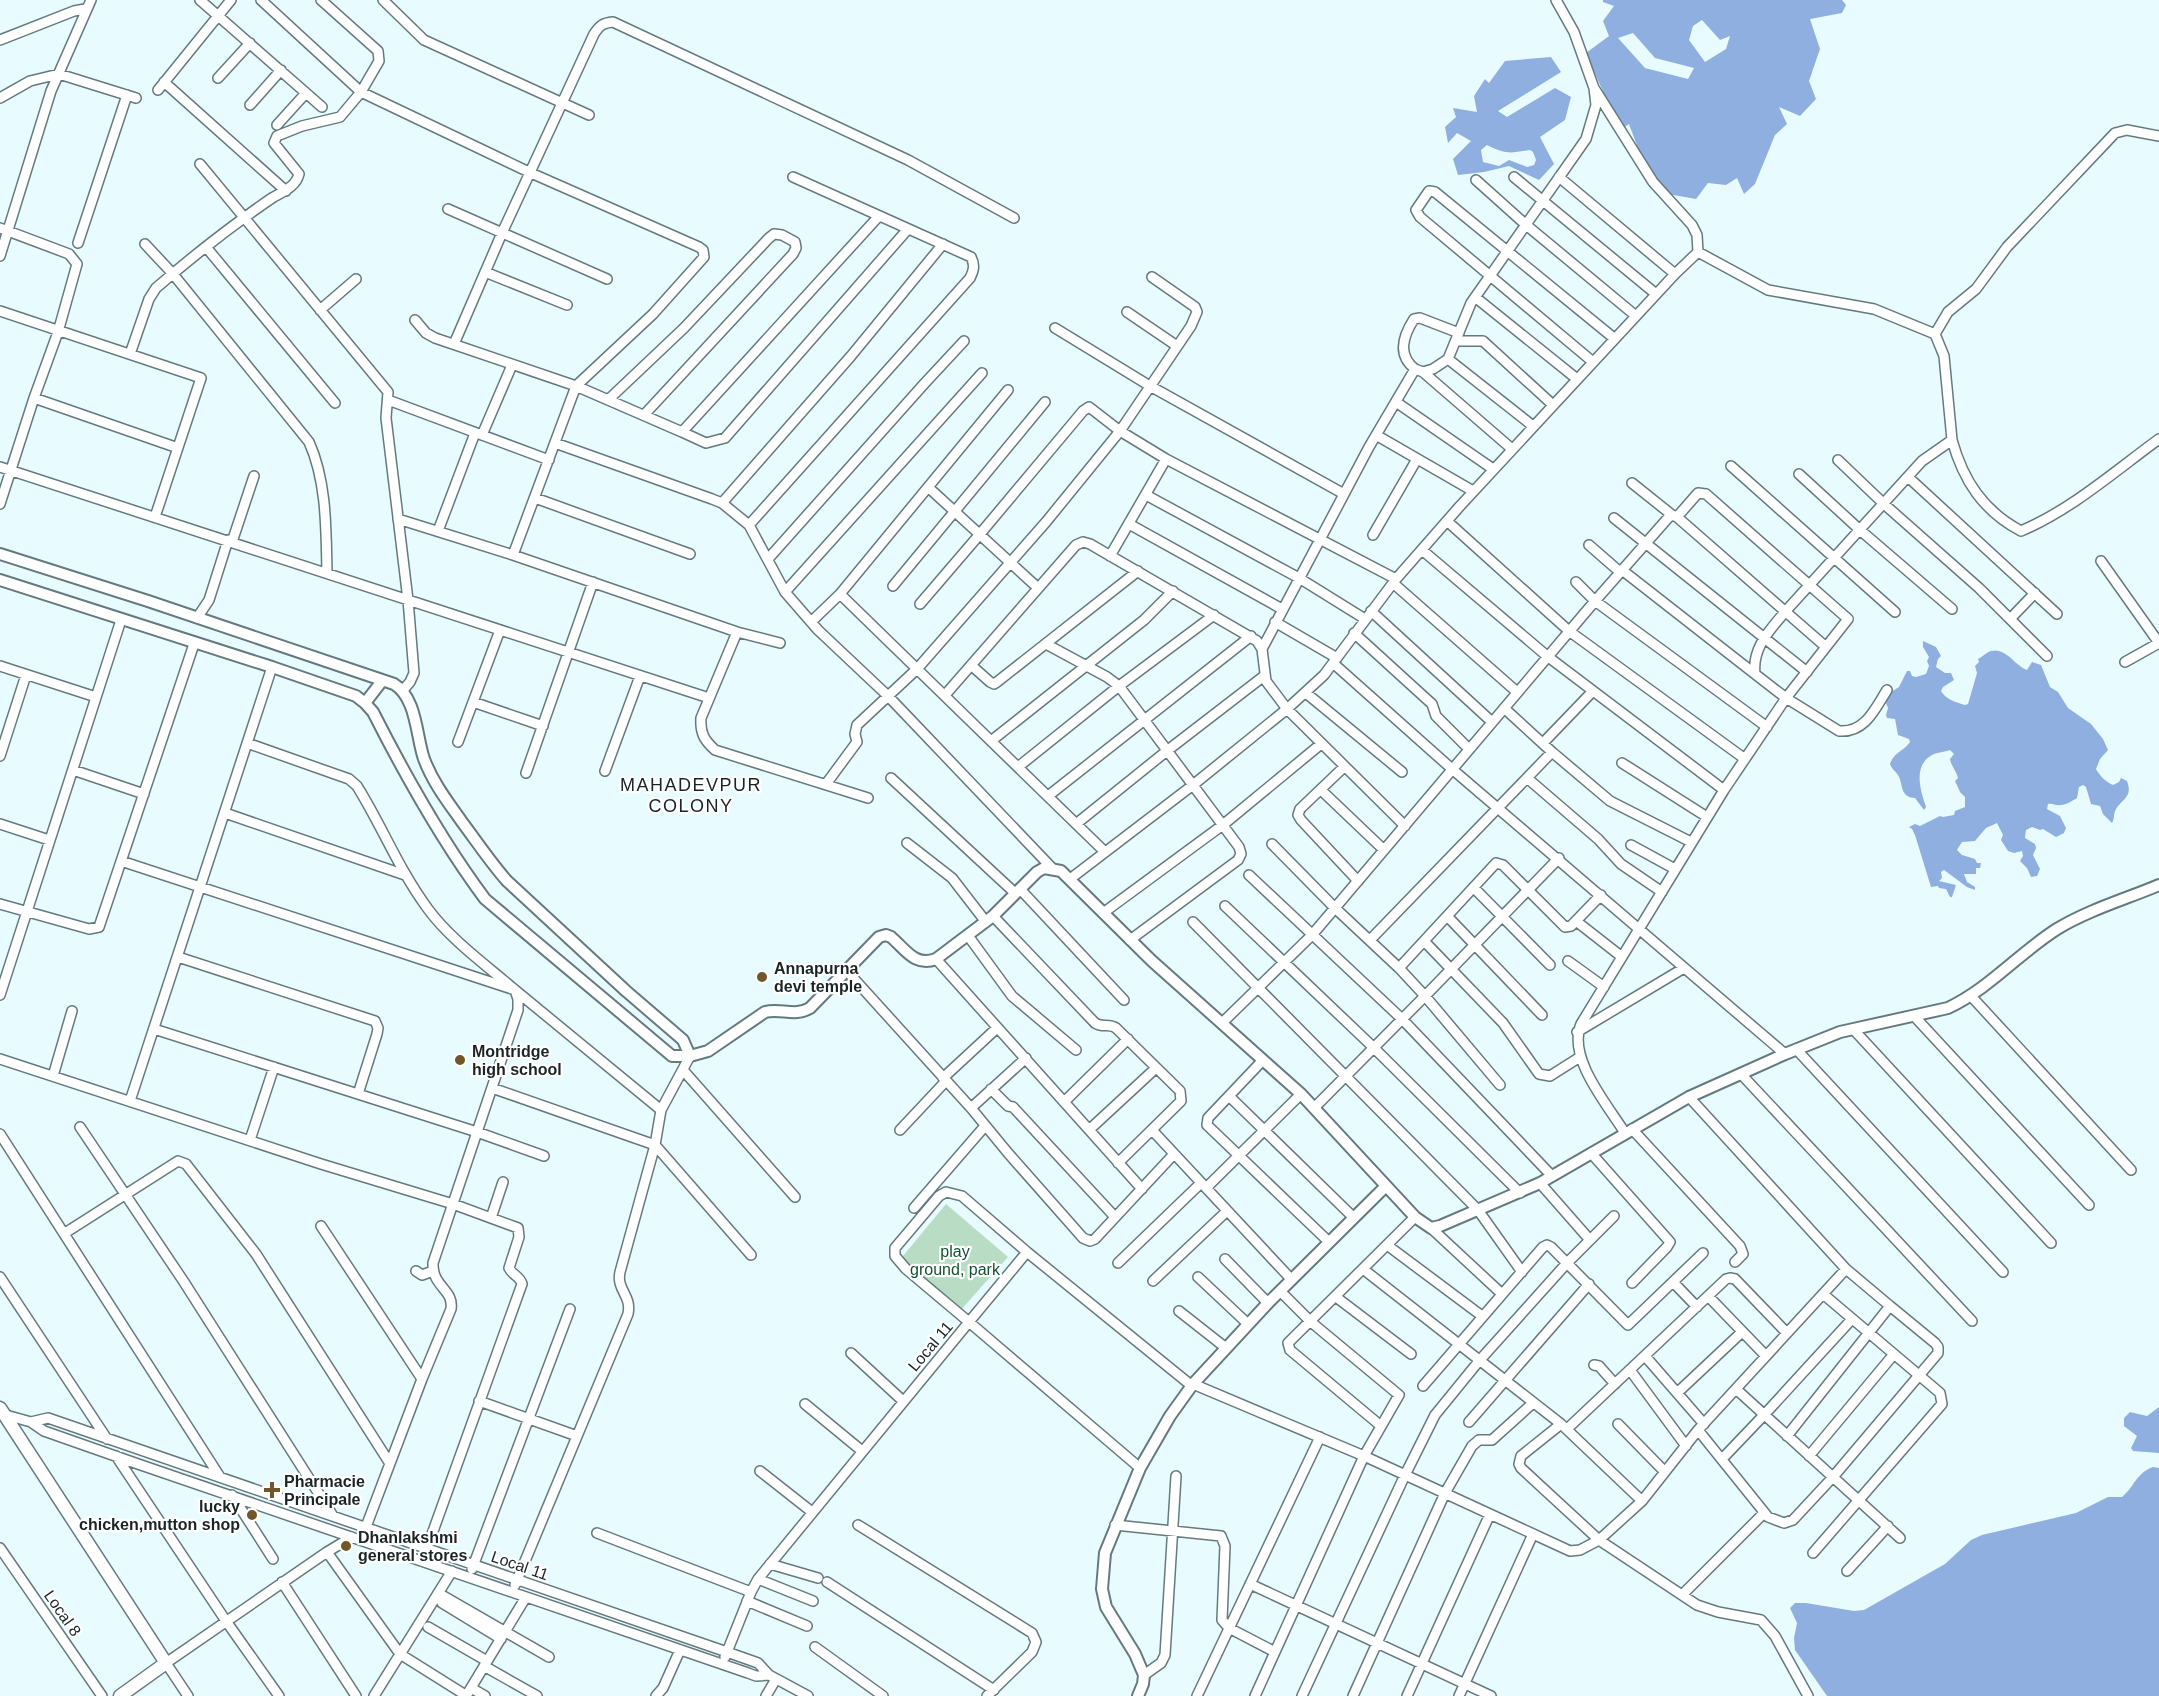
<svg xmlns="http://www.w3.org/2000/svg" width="2159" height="1696" viewBox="0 0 2159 1696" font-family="Arial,sans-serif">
  <rect width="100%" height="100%" fill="#e8fcff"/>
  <!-- green -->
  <path fill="#b8ddc4" d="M946 1204 1008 1257 960 1311 898 1262Z"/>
  <!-- water -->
  <path fill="#8eafe0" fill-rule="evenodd" d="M1603 0H1842L1846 5 1842 13 1810 19 1820 49 1809 81 1816 99 1800 116 1779 107 1787 124 1775 135 1755 184 1744 194 1737 178 1726 185 1708 183 1696 199 1668 194 1645 167 1629 124 1622 129 1617 123 1586 53 1609 36 1603 21 1614 6 1603 2ZM1702 20 1720 40 1730 36 1726 49 1705 62 1689 40 1693 26ZM1633 33 1655 58 1694 68 1688 79 1645 68 1618 38Z
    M1551 57 1561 72 1498 111 1507 117 1555 88 1571 97 1565 120 1540 137 1554 164 1539 180 1509 166 1484 172 1458 175 1453 159 1471 141 1457 133 1448 143 1445 127 1456 117 1453 108 1477 112 1474 96 1485 79 1489 83 1505 61ZM1487 145C1507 155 1510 153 1530 150L1533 152 1536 160 1534 165 1527 167 1509 160 1499 166 1483 162 1481 150Z
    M1923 641 1936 647 1941 656 1938 659 1936 667 1945 673H1951L1954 680 1943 687 1941 691C1946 700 1956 702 1965 705L1968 704 1977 673 1975 666 1979 662 1978 659C1983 657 1986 652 1991 651 2006 647 2014 665 2027 670L2032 662 2041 665 2050 687 2058 692 2068 708 2091 724 2103 739 2108 750 2100 759 2096 769C2099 775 2106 782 2113 785L2119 782 2121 778 2127 781C2133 797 2123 798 2116 809 2113 815 2115 818 2112 823L2103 814 2100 806 2091 804 2086 787 2083 785 2079 787 2077 798C2072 801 2066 805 2061 805 2055 806 2053 803 2048 804L2047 809 2060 816 2066 828 2064 833 2056 837 2043 829 2040 830 2032 827 2026 830 2025 838 2035 844 2036 848 2033 855 2040 869 2037 876 2031 877 2027 868 2020 861 2023 856 2022 851 2014 853 2008 851 2001 840 2003 835 1997 823 1986 828 1975 841 1962 842 1957 850 1962 855 1975 859 1977 863H1981L1980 868H1976V874H1964L1967 882 1975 887V890L1967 887 1944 870 1941 872 1942 878 1939 881 1956 885 1952 897H1950L1946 889 1939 888 1938 886 1931 887 1915 835 1912 829 1909 827 1915 824 1920 826 1940 816 1943 817 1954 815 1955 811 1965 807V797L1960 792 1955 781 1958 778C1956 770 1951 766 1950 759L1954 754 1950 750C1945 752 1937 752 1932 755 1912 766 1921 792 1926 807L1924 810 1915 798C1900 797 1903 785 1899 777 1897 772 1892 770 1890 764 1895 751 1902 753 1910 742L1909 739 1898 735 1895 719 1887 718 1886 715 1888 708 1886 703 1891 692 1899 687 1907 671H1910L1912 676 1916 677 1926 674 1929 666 1927 661 1929 657 1923 647Z
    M2159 1407V1453L2133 1451 2131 1448 2137 1436 2124 1426V1418L2130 1412 2147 1416Z
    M2153 1467 2159 1468V1696H1827L1795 1650 1794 1638 1797 1623 1790 1608 1795 1603H1806L1854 1611 1864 1610 1945 1564 1971 1540 1982 1535 2076 1513 2108 1497H2122C2136 1485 2135 1474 2153 1467Z"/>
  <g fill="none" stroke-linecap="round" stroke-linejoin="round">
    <!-- minor casing -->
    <g stroke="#647a7e" stroke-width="12">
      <path id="minor" d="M200 0 322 107
        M261 0 361 92 379 61 378 51 321 0
        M383 0 424 40 589 115
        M1556 0 1574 32 1594 88 1653 182 1692 225 1697 235 1698 252 1768 290 1874 309 1935 334 1944 356 1952 440
        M0 40 74 11 85 9
        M218 78 250 43
        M164 82 286 191
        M158 90 231 0
        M0 98 30 81 59 74 136 98
        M250 105 281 70
        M277 125 306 93
        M200 164 388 392 386 418 408 600 414 673 410 682 403 690
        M1514 177 1656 294
        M1559 177 1675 274
        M1476 180 1525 224 1636 316
        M448 209 607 279
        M0 228 69 254 77 264 58 332 34 398 0 504
        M78 243 127 95
        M145 244 173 274 309 442C327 482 326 530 327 573
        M206 247 335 403
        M0 256 51 91 91 0
        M485 272 567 305
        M1475 297 1577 379
        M320 310 356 279
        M0 311 201 378 155 517
        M1127 312 1177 346
        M415 320 426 333 435 338 576 386 682 432 879 216
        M1055 328 1150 386 1344 494
        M1935 334 1948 312 1976 289 2007 247 2115 133 2127 130 2159 136
        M1456 341H1483L1553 405
        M454 344 502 233 594 34C600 25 603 23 613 22L908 160 1014 218
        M130 354 149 299 156 288C193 256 231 226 272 198 282 192 296 187 299 174L274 143 277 136 302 126 340 117 361 92 531 173 699 247 703 250 704 257 653 314 576 386 513 555
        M1448 359 1533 426
        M1593 362 1420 217 1416 210 1429 191 1435 192 1615 339
        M1415 369C1397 355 1403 336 1414 319L1420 318 1459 333
        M1423 372 1512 449
        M1008 390 840 594 1105 852
        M34 398 178 448
        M388 400 549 460
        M608 400 684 328 769 238 774 234 782 235 795 242 796 248 793 254 644 415
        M1396 402 1493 469
        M682 432 706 443 725 438 908 229
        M482 435 512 365
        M1376 435 1473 491
        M555 443 712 499 722 503 749 525 785 592 818 630 888 696 1052 868
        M1838 460 1884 504 1979 588 2047 656
        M1731 466 1895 612
        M0 467 709 698
        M1799 474 1860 530 1952 609
        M1908 477 2057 614
        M1632 483 1672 515
        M928 487 1038 588
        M1146 495 1299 578 1365 619
        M535 498 690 554
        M722 503 851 356 943 244
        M1614 518 1807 672
        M398 519 513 555 737 632 780 643
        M1447 521 1569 631 1745 759
        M1129 524 1282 609
        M749 525 970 278C974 270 975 265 971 257L793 177
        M438 531 475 433
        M1373 535 1417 459
        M232 542 254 476
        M1589 545 1620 572
        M1422 550 1547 656 1724 790
        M1110 556 1166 459
        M768 559 924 384 964 341
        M2101 561 2159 643
        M1622 570 1755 674
        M1576 582 1595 601 1668 518 1672 515 1677 517 1826 647
        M1393 583 1517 692
        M893 586 1045 402
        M785 592 982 373
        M920 604 980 534 1083 411 1089 407 1093 410 1120 431 1191 326 1197 312 1195 307 1152 277
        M1371 611 1492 722
        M197 618 209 600 228 540
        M2010 619 2035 593
        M811 622 840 594
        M1275 622 1337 658
        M737 632 701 718C700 733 704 740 715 750L868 798
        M1354 633 1432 704 1436 716 1469 749
        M1046 644 1107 677 1119 686 1239 847 1241 854 1238 860 1130 940
        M1262 649 1369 447 1415 369 1423 372 1433 369 1448 359 1471 303 1586 139 1596 105 1594 88
        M2125 662 2159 643
        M1333 663 1452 769 1785 1054
        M971 665 990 682 994 684 997 682 1138 571
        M0 666 96 697
        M1887 690C1875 709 1865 733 1839 731L1786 698 1755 674C1752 648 1769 631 1784 613L1922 461 1952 440C1963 480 1983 511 2021 531 2071 510 2115 471 2159 439
        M1306 693 1402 772
        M945 695 1076 545 1083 542 1090 544 1257 641 1262 649 1266 681 1287 709 1405 826
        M473 702 543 726
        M1504 708 1552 752 1610 801 1691 842
        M991 741 1144 620 1173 591
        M458 742 500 630
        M247 743 349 779 357 786C382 826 399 870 428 909 450 939 486 965 515 990L518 999V1010L433 1263C432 1287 454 1289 451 1309L422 1379 361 1540
        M1543 743 1593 691
        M0 756 26 675
        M1622 763 1707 817
        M1018 767 1119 686 1214 615
        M1344 767 1300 809 1298 815 1301 820 1358 881
        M73 770 144 794
        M605 771 640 676
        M526 773 593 582
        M891 778 1015 893
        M1527 778 1598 839 1621 864 1662 892
        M826 784 857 742 855 734 857 725 917 669 1046 522 1120 431 1166 459 1396 579
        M1321 790 1384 850
        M1048 796 1251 636
        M225 813 405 875
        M0 824 49 840
        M1076 824 1168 750 1264 676
        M907 843 952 878 986 922
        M1272 844 1335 908 1399 968 1425 996 1500 1085
        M1631 845 1675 869
        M121 861 515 990 661 1110
        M1249 875 1402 1019 1552 1176
        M1070 879 1193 785 1287 709 1324 675 1396 579 1460 506 1675 274 1698 252
        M1474 888 1550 965
        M1020 889 1124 1000
        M0 904 89 929 99 927 194 644
        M1225 906 1373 1047 1520 1193
        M1103 913 1224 824 1321 744
        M993 916 1095 1023C1102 1028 1109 1023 1116 1028L1180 1091 1181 1101 1118 1163
        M1447 916 1542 1015
        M1576 921 1622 957
        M1193 922 1478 1210 1522 1272
        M969 937 1012 996 1076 1050
        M1370 940 1552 752
        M1424 941 1503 1023 1539 1074 1550 1076 1580 1057
        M178 957 375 1021 378 1028 377 1034 358 1094
        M936 959 1142 1189
        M1568 961 1604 987
        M1399 968 1496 863 1503 865 1565 927 1571 926 1601 895
        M846 970 971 1108
        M0 995 121 620
        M1971 996 2131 1170
        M1914 1016 2089 1205
        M1222 1023 1312 935 1595 601 1767 727
        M154 1029 477 1132 544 1156
        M1853 1029 2051 1243
        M1577 1032 1684 968
        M1796 1049 2003 1272
        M1026 1058 971 1108 1008 1153 1083 1238 1090 1241 1095 1239 1174 1154
        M0 1059 321 1164 453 1204 518 1228 519 1237 509 1268C512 1275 520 1276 522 1284L427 1548
        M1263 1060 1208 1118 1207 1125 1328 1241
        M683 1070 795 1197
        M1741 1074 1972 1321
        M53 1076 72 1011
        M943 1078 997 1028
        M492 1088 655 1145 751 1255
        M991 1089 1008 1106 1013 1107 1115 1217
        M1229 1096 1353 1217
        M1689 1097 1846 1269 1890 1306 1787 1436
        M130 1101 272 667
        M1065 1101 1128 1039
        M1315 1107 1425 996 1559 858
        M80 1127 184 1282 333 1516
        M1090 1129 1156 1068
        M1632 1129 1740 1246 1743 1254 1735 1262
        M900 1130 946 1081
        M1152 1130 1291 1279
        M1625 1133C1607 1104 1567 1058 1581 1024L1724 790 1786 698 1848 619 1706 494 1698 493 1677 517
        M0 1134 220 1477
        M250 1140 274 1067
        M1591 1153 1670 1242 1667 1247 1632 1283
        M1540 1183 1590 1240
        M1206 1188 1301 1094
        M914 1208 985 1126
        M491 1218 503 1182
        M321 1226 422 1379
        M1431 1228 1502 1294
        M65 1233 178 1161 186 1164 256 1254 389 1462
        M1387 1245 1482 1316
        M1027 1252 969 1322 906 1269 895 1256V1248L939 1196 946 1192 962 1196 1027 1252 1192 1386
        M1225 1259 1268 1303
        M1118 1263 1201 1183
        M1363 1269 1561 1424 1642 1501
        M416 1271 422 1275 433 1271
        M0 1277 107 1439
        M1198 1277 1248 1324
        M1153 1281 1227 1211
        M1673 1282 1697 1307
        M1708 1296 1766 1356
        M1336 1297 1411 1354
        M1179 1311 1226 1348
        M851 1353 903 1401
        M1645 1356 1704 1424
        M1594 1365 1599 1366 1615 1384
        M1630 1370 1686 1446
        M1193 1384 1364 1456 1570 1551 1580 1550 1599 1540 1642 1501 1698 1430 1846 1269
        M1423 1386 1543 1247 1547 1245 1551 1247 1628 1325 1703 1253
        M1736 1389 1900 1538
        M1677 1393 1742 1332
        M479 1401 577 1436
        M805 1404 862 1451
        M2 1414 31 1422 44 1431 138 1464 748 1673 756 1676 769 1675
        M31 1422 48 1418 727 1652 758 1663 769 1675 808 1696
        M1469 1422 1589 1284
        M1561 1424 1521 1456 1519 1464 1521 1468 1599 1540 1697 1605 1718 1612 1761 1620 1775 1636 1808 1696
        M1618 1424 1665 1472
        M1381 1426 1290 1350 1288 1343 1415 1217
        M1567 1429 1726 1279 1730 1278 1735 1279 1787 1333
        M1698 1430 1768 1517 1784 1523 1793 1520 1833 1477 1938 1353V1347L1935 1343 1890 1306
        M116 1456 226 1621 279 1696
        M1809 1456 1894 1354
        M1722 1459 1764 1415 1852 1319
        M760 1471 812 1512
        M232 1495 273 1559
        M858 1525 1032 1633 1036 1642 1032 1652 987 1696
        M1115 1525 1221 1536 1225 1546 1222 1620 1229 1628 1275 1652
        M597 1533 751 1592
        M0 1548 102 1696
        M327 1552 400 1654 467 1696
        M1813 1553 1942 1404 1940 1393 1823 1294
        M770 1564 818 1578
        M472 1569 570 1309
        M1847 1571 1888 1526
        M758 1579 813 1601
        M282 1582 356 1696
        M827 1582 994 1690
        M1250 1584 1491 1696
        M515 1585 628 1314C632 1295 616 1290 620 1272L655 1145 661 1110 690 1056
        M438 1593 549 1657
        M1682 1595 1764 1513
        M747 1601 807 1626
        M442 1603 501 1639
        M428 1627 487 1661
        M815 1647 883 1696
        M725 1657 751 1592 758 1579 969 1322 1140 1468
        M484 1666 537 1696
        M1144 1675 1161 1663 1165 1655 1176 1476
        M471 1688 485 1696
        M188 1696 166 1663 327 1552 352 1537
        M374 1696 452 1571
        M466 1696 526 1597
        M656 1696 663 1688 680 1650
        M766 1696 776 1679
        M1197 1696 1320 1437
        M1255 1696 1364 1456 1399 1395 1311 1322 1280 1291
        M1302 1696 1405 1475 1435 1415 1479 1361 1567 1263 1614 1216
        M1353 1696 1445 1493 1472 1446 1479 1440H1492L1533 1403
        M1407 1696 1490 1514
        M1459 1696 1533 1534"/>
    </g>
    <!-- tertiary casing -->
    <g stroke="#647a7e" stroke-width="14">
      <path id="tertiary" d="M0 554 148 601 394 684C417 698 416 736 424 759 433 783 448 802 462 822 477 842 491 863 507 881L626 991 683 1040 690 1056
        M0 580 272 667 356 696 365 703 373 712C406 777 441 840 485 899L672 1056H690L708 1051 765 1012C781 1008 795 1017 810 1008L879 937 886 935 891 937C906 950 915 967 936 959L993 916 1037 872 1044 868 1061 871 1152 961 1301 1094 1415 1217 1431 1228 1440 1226 1540 1183 1689 1097 1785 1054 1840 1032 1948 1008C1990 988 2019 953 2057 929 2088 910 2126 899 2159 885
        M365 703 382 681
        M1138 1696 1143 1684 1144 1675 1135 1654 1106 1607 1102 1589 1105 1553 1140 1468 1170 1416 1193 1384 1268 1303 1386 1186"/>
    </g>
    <!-- secondary casing -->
    <g stroke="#647a7e" stroke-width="15">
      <path id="secondary" d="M0 1408 166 1663 120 1696"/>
    </g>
    <!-- minor -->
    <use href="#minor" stroke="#fff" stroke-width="9"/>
    <!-- tertiary -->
    <use href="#tertiary" stroke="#fff" stroke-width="10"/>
    <!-- secondary -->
    <use href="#secondary" stroke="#fff" stroke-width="12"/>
  </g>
  <!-- markers -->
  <g fill="#705628" stroke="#fff" stroke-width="2">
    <circle cx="762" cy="977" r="6"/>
    <circle cx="460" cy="1060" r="6"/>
    <path d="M269 1481h6v6h6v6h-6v6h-6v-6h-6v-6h6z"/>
    <circle cx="252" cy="1515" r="6"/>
    <circle cx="346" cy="1546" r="6"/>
  </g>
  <g text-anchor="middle" stroke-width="4.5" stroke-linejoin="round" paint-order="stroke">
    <!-- poi labels -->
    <g font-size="16" font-weight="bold" fill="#1b2425" stroke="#fff" text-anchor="start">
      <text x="774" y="974">Annapurna<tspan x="774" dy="18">devi temple</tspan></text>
      <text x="472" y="1057">Montridge<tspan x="472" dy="18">high school</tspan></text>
      <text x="284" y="1487">Pharmacie<tspan x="284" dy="18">Principale</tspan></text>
      <text x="240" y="1512" text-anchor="end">lucky<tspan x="240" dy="18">chicken,mutton shop</tspan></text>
      <text x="358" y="1543">Dhanlakshmi<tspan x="358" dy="18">general stores</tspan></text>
    </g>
    <!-- park labels -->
    <g font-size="16" fill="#0f5330" stroke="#fff">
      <text x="955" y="1257">play<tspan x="955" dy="18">ground, park</tspan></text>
    </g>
    <!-- street labels -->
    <g font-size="16" fill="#1b2425" stroke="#fff">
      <text transform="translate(930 1346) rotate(-50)" y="6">Local 11</text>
      <text transform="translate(520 1565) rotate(19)" y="6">Local 11</text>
      <text transform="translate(63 1613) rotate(55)" y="6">Local 8</text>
    </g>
    <!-- neighbourhood labels -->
    <g font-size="18" letter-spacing="1.5" fill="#1b2425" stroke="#fff">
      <text x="691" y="791">MAHADEVPUR<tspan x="691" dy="21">COLONY</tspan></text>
    </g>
  </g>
</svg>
